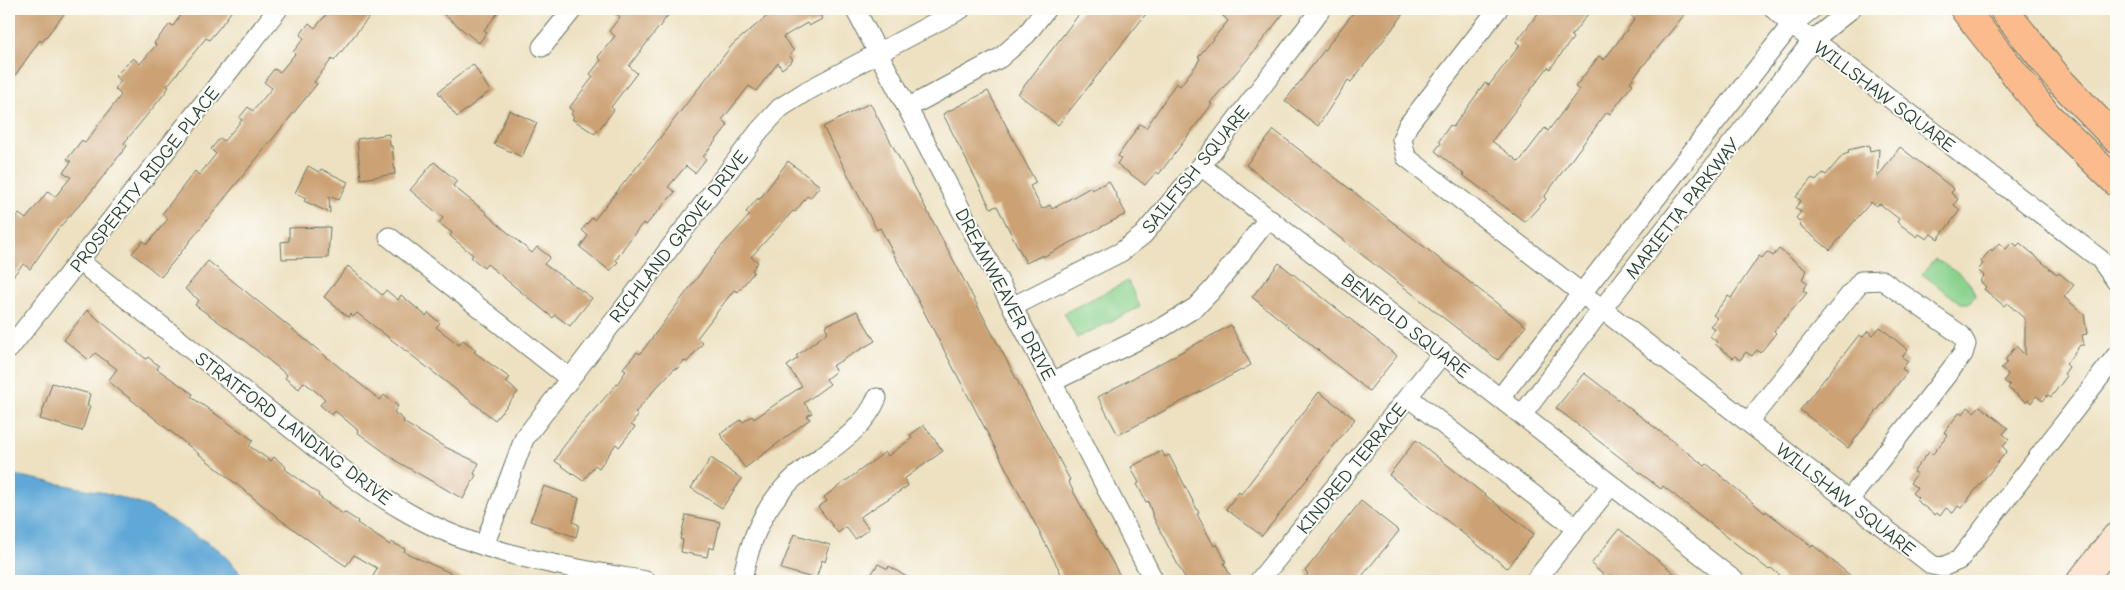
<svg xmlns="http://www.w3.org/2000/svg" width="2125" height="590" viewBox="0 0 2125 590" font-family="'Comic Neue',sans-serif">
  <rect width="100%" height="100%" fill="#fdfcf7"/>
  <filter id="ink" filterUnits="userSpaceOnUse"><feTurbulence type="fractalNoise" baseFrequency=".02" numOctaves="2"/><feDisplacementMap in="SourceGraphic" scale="10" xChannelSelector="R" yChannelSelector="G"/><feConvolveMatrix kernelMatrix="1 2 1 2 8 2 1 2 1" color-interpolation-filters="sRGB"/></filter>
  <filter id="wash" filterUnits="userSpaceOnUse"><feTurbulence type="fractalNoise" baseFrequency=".0096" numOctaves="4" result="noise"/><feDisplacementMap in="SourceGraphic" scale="20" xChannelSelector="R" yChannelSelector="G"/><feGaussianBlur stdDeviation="1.12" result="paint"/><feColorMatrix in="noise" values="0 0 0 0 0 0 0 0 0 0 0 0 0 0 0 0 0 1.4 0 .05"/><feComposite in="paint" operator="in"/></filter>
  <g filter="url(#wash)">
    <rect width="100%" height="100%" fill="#ede1c1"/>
    <!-- green -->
    <path fill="#88d18c" stroke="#548760" d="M1935 259C1951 269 1971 276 1975 296L1969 303H1960L1922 274Z
      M1128 281 1140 307 1077 338 1064 313Z"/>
    <!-- water -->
    <path fill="#61a8d7" stroke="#407286" d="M20 476 106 493 147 506 218 549 237 569 245 581H9V477Z"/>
    <g id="blocks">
      <!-- building -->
      <path fill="#cca275" d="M9 9H68L42 42 40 40 9 84Z
        M185 9H233L220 27 209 40 206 38 167 86 169 87 161 98 124 143 127 146 90 193 58 229 30 269 23 264 9 281V228L19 214 26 219 48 191 55 197 71 177 63 172 71 162 67 159 82 140 85 143 121 95 115 89 121 81 115 76 133 58 140 64 156 45 154 43 170 24 173 26Z
        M331 9H359L369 17 334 61 332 59 314 82 317 84 161 277 132 253 143 241 147 244 168 219 162 214 195 171 199 175 216 154 211 149 220 138 224 141 242 120 239 118 248 107 253 111 272 88 264 82 274 69 280 72 295 54 293 52 304 38 300 35 309 23 315 28Z
        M437 9H501L484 30 487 32 479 43Z
        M611 9H673L629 66 637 73 611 107 614 110 595 134 572 119 574 117 571 114 573 111 569 108 593 77 590 74 601 60 598 57 615 36 609 31 620 17Z
        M776 9H817L822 19 809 26 807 23 783 37 794 51 789 55 793 60 782 69 778 63 756 91 749 86 722 120 728 125 703 157 706 159 695 173 686 166 668 187 675 192 646 225 643 223 625 246 616 260 618 262 610 271 580 247 588 236 582 230 592 218 594 220 648 153 733 44Z
        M1083 9H1150L1058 125 1018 94Z
        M1230 9H1287L1247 60 1210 103 1212 104 1159 174 1156 172 1145 185 1117 164 1121 158 1118 156 1140 124 1146 128 1176 83 1180 86 1197 64 1200 58 1198 57 1228 21 1223 16Z
        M1356 9H1394L1403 15 1351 82 1348 80 1318 126 1285 101Z
        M1548 9H1592L1571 36 1573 38 1550 69 1548 67 1492 141 1519 162 1545 128 1548 131 1579 90 1575 87 1599 56 1604 60 1635 19 1623 9H1689L1630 82 1633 84 1610 114 1607 112 1577 152 1544 197 1546 199 1525 222 1463 175 1464 174 1435 151 1441 143 1439 141 1450 125 1453 127 1485 83 1489 85 1520 45 1516 42 1540 11 1544 14Z
        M473 64 490 91 457 117 438 92Z
        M988 91 1036 183 1030 186 1042 209 1050 205 1052 209 1091 187 1092 190 1109 181 1126 214 1043 257V255L1026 263 997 206 992 208 990 207 943 114Z
        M870 103 1070 480 1068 481 1089 521 1123 581H1077L1074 576 1065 581 880 228 877 230 870 217 823 127Z
        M509 110 537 123 522 157 494 144Z
        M1274 130 1526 326 1498 360 1246 165Z
        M389 134 390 146H392L395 174 361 179 357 139Z
        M1869 145 1870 151 1879 149 1877 178 1900 147 1954 189 1951 193 1958 199 1954 205 1960 210 1938 239 1931 234 1927 239 1919 234 1917 237 1897 222 1899 219 1880 204 1876 206 1871 202 1830 250 1799 225 1801 223 1796 218 1801 212 1795 208 1801 201 1796 197 1812 178 1816 181 1823 173 1826 175 1843 155 1849 153 1848 150Z
        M788 161 820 186 810 198 807 196 795 212 793 211 751 257 758 262 752 270 754 272 738 292 734 290 697 338 703 343 687 362 684 361 677 369 675 368 656 388 635 413 638 416 631 425 635 427 619 447 616 444 599 468 595 465 583 481 555 461 561 450 576 430 617 384 626 371 623 368 637 352 640 354 718 250 750 215 746 212 758 198 759 200Z
        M434 162 457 181 453 186 487 213 486 214 532 253 537 247 550 257 544 264 592 298 570 326 555 315 553 318 487 264 484 268 471 257 473 255 450 236 452 233 439 223 443 218 410 190Z
        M308 166 319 172 321 169 348 182 339 200 329 196 330 213 304 201 306 198 295 193Z
        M330 227 328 258 282 259 281 242 289 241V228Z
        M2012 242 2017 246 2020 243 2057 275 2059 273 2074 285 2064 297 2084 314 2087 334 2082 335 2084 345H2080L2066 364 2069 367 2064 374 2067 376 2051 397 2048 395 2043 401 2036 396 2031 403 2028 400 2026 402 2008 388 2010 385 2004 381 2008 374 2001 369 2007 362 2005 360 2016 346 2025 355V319L2007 303 2004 306 1984 289 1986 287 1980 281 1984 276 1978 270 1983 264 1981 261 1991 249 1992 251 1999 243 2006 249Z
        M1779 249 1807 271 1802 279 1808 283 1803 290 1807 293 1774 331 1776 333 1760 353 1757 350 1752 356 1746 352 1740 360 1735 356 1733 358 1715 344 1717 342 1710 336 1715 329 1710 326 1717 318 1713 315 1728 296 1731 298 1759 256 1762 258 1767 252 1773 256Z
        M208 261 380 400 384 395 398 406 394 412 404 420 403 422 443 446 479 463 474 474 476 475 463 499 398 462 357 432 358 430 335 411 332 415 320 405 325 399 304 382 299 389 285 378 287 375 240 337 195 305 199 300 185 289Z
        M1279 263 1397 356 1369 391 1252 297Z
        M348 266 382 295 386 290 398 300 401 295 426 316 428 313 440 323 436 327 459 345 463 340 476 350 474 352 510 378 506 382 518 392 495 420 357 313 353 317 350 314 348 317 324 297Z
        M87 310 146 359 148 357 159 366 157 369 193 394 191 397 253 440 249 446 271 461 274 457 286 467 285 469 319 494 318 496 343 514 344 512 358 521 357 523 390 545 391 542 405 549 404 552 468 581H371L377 568 354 555 346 566 321 549 281 520 108 381 117 369 95 353 89 360 64 340Z
        M857 311 875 341 832 366 836 371 826 379 830 384 804 403 812 413 807 416 810 419 745 468 720 434 741 420 743 422 752 416 754 419 802 386 787 366 798 358 796 356 828 332 825 326Z
        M1231 325 1251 365 1118 435 1098 397Z
        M1880 327 1908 350 1902 357 1908 361 1902 369 1907 372 1848 448 1800 410 1859 335 1863 337 1868 331 1873 335Z
        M1584 373 1705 466 1707 464 1765 513 1766 511 1812 547 1813 545 1857 581H1787L1771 568 1769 570 1663 486 1661 489 1556 408Z
        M52 383 90 394 87 406H90L82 431 40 419Z
        M1319 392 1355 419 1262 536 1226 509 1239 492 1241 494Z
        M1980 406 2008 428 2003 434 2009 439 2003 447 2007 451 1961 508 1958 506 1953 513 1946 508 1940 516 1937 513 1935 515 1916 500 1918 498 1912 493 1917 488 1910 483 1917 474 1913 472 1929 452 1932 455 1948 435 1944 432 1960 412 1963 414 1968 407 1974 412Z
        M924 425 943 451 904 479 908 486 860 517 869 529 855 539 846 527 838 533 818 507 827 501 824 497 885 452 888 456 912 438 910 435Z
        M1416 440 1534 534 1507 568 1389 475Z
        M1162 451 1165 457 1169 455 1199 513 1197 514 1214 546 1217 544 1226 562 1224 563 1233 581H1187L1179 567 1154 519 1148 501 1146 502 1137 484 1139 483 1131 467Z
        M711 458 742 479 722 508 691 488Z
        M544 486 579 498 573 522 579 525 576 537 530 521Z
        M1361 501 1399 531 1358 581H1302L1308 574 1305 571Z
        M686 515 720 522 714 549 709 547 707 557 681 552 683 540 680 539Z
        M1619 529 1684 581H1617L1610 575 1607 578 1591 564Z
        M794 534 830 545 825 562 822 560 816 579 781 569Z
        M878 564 888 569 889 566 913 581H867Z"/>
    </g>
  </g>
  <g filter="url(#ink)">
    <use href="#blocks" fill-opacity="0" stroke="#677665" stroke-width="1"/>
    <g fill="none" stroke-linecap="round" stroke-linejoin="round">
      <!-- street casing -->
      <g stroke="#677665" stroke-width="21">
        <path id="street" d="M855 9 1052 382 1154 581
          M1498 9 1408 125 1402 139 1406 157 1932 565 1942 567 1959 560 2116 356
          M1774 9 1791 25 1828 51 2100 259 2116 281
          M542 47 573 9
          M909 107 1000 58 1026 35 1046 9
          M1201 166 1735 581
          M389 237 569 378
          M79 261C144 312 208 363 273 414 317 449 361 487 410 514 483 555 565 567 646 581
          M1012 307 1121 252 1143 235 1201 166 1321 9
          M9 349 278 9
          M1052 382 1162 328 1196 307 1213 289 1268 219
          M1408 397 1576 528
          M1500 398 1791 25 1812 9
          M1522 415 1602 309 1813 40 1851 9
          M1749 421 1861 281 1882 280 1961 335 1966 344 1963 354 1849 500
          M484 546 524 439 759 131 780 108 805 92 961 9
          M742 581C749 542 765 503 795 477 824 452 862 434 877 398
          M1259 581 1443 353
          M1535 581 1611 485"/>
      </g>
      <!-- secondary casing -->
      <g stroke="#677665" stroke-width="30">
        <path id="secondary" d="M2081 581 2116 537"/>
      </g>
      <!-- primary casing -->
      <g stroke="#677665" stroke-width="30">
        <path id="primary" d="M1964 9 2047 115 2116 182
          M2003 9 2061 82 2116 139"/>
      </g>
      <!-- street -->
      <use href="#street" stroke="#fff" stroke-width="19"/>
      <!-- secondary -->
      <use href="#secondary" stroke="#fde4d1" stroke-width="28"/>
      <!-- primary -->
      <use href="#primary" stroke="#fbbb8d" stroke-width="28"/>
    </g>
  </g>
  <g text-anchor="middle" stroke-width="4" stroke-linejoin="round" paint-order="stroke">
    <!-- street labels -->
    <g font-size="19" fill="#1f3d34" stroke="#fdfcf7">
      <text transform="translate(1885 96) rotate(37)" y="7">WILLSHAW SQUARE</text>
      <text transform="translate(1195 169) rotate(-51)" y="7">SAILFISH SQUARE</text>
      <text transform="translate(144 179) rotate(-52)" y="7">PROSPERITY RIDGE PLACE</text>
      <text transform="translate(1682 208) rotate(-52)" y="7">MARIETTA PARKWAY</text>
      <text transform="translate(678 236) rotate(-52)" y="7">RICHLAND GROVE DRIVE</text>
      <text transform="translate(1006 294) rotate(62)" y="7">DREAMWEAVER DRIVE</text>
      <text transform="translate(1406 325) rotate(38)" y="7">BENFOLD SQUARE</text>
      <text transform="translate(294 428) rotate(37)" y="7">STRATFORD LANDING DRIVE</text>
      <text transform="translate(1351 468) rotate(-51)" y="7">KINDRED TERRACE</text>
      <text transform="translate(1846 499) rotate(38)" y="7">WILLSHAW SQUARE</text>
    </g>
  </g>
  <!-- margin -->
  <rect width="2125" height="590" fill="none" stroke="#fdfcf7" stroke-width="30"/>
</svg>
